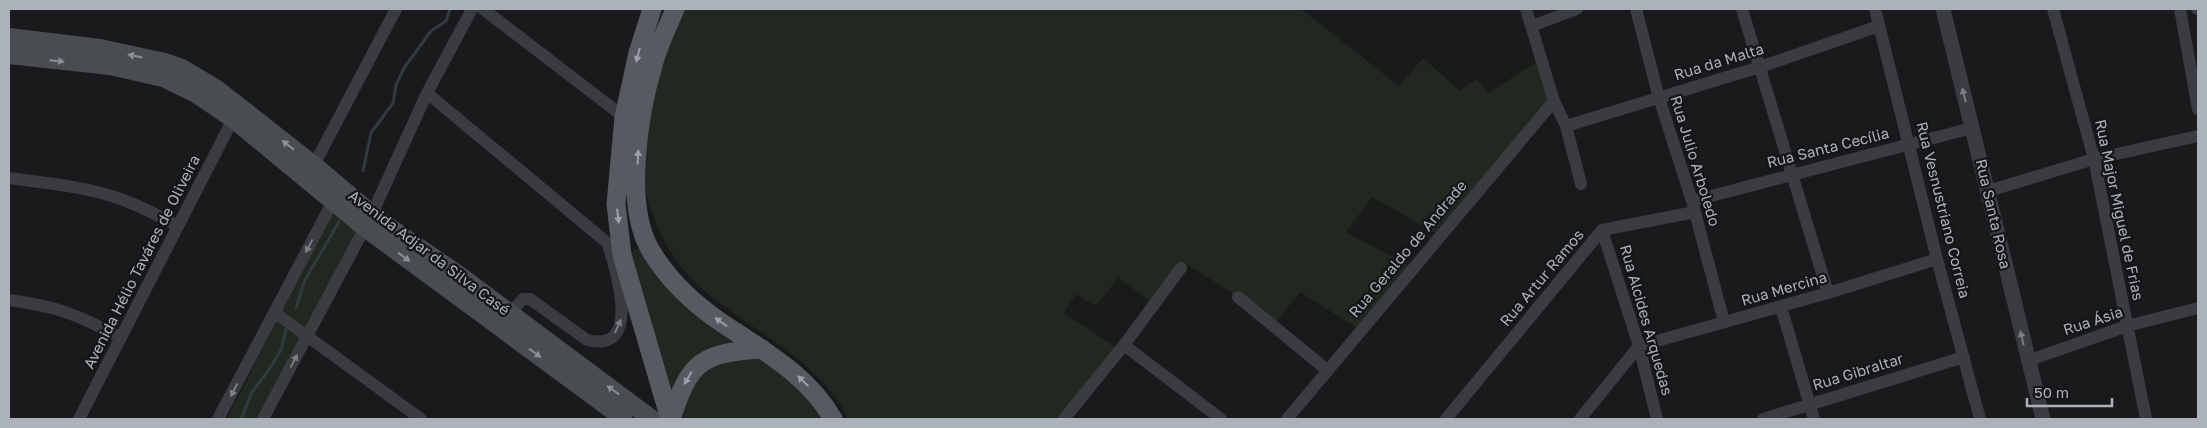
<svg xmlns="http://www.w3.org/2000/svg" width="2207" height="428" viewBox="0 0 2207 428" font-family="'Golos Text',sans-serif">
  <rect width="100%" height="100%" fill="#1a1a1c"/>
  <!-- green -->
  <path fill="#202820" d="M681 9H1301L1399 86 1423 58 1460 91 1476 79 1489 93 1539 60 1552 100 1437 234 1372 197 1346 232 1410 266 1357 328 1300 292 1277 321 1185 263 1152 303 1118 278 1096 306 1076 294 1064 313 1117 348 1060 419H848C830 378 788 351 752 326 727 309 702 292 682 268 669 252 653 221 648 200 640 163 650 94 661 58 666 41 674 25 681 9Z
    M333 209 361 229 307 329 280 310Z
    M648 245 721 322 833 419H669L622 255Z
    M277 320 303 336 258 419H227Z"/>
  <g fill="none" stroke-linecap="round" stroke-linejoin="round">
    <!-- stream -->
    <path stroke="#2f3b41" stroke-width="3" d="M363 171 371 133 393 103 396 85 404 68 431 31 446 21 450 9
      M296 308 305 280 339 222
      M241 419 252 392 268 371 281 350 286 329"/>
    <!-- minor -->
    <path stroke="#3b3c41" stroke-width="12" d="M472 9 427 93 622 255
      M483 9 624 117
      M1526 9 1554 101 1566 126 1581 184
      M1636 9 1659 98 1692 201 1724 322
      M1742 9 1828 293
      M1875 9 1937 259 1980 419
      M2053 9 2094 159 2146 419
      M2180 9 2198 109
      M2197 9H2198
      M1532 26 1577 9
      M1566 126 1760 67 1879 26
      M314 165 396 9
      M9 178C44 183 81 186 115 197 137 204 157 215 178 226
      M1988 191 2094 159 2198 136
      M1692 201 1972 128
      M1602 230 1639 346 1657 419
      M1238 297 1327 370
      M9 300C56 306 79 315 121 338
      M1781 307 1814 419
      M274 312 421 419
      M510 313 523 299H530L587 340C644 354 615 269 608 244
      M1124 345 1221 419
      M2027 361 2127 326 2198 308
      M79 419 233 119
      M218 419 332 203
      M263 419 372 214 427 93
      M1064 419 1124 345 1181 268
      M1287 419 1554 101
      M1446 419 1602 230 1695 212
      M1580 419 1639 346 1828 293 1937 259
      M1763 419 1964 357"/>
    <!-- tertiary -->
    <path stroke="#3b3c41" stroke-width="15" d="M1943 9 2043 419"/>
    <!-- secondary -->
    <path stroke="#494c51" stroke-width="18" d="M9 37 100 48 165 62 182 68 217 89 314 165 378 219 462 277 652 419
      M9 55 110 66 163 78 196 94 233 119 365 228 624 419"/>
    <!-- primary -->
    <path stroke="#575a60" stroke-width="19" d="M652 9 638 53 624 117 616 204 622 255 670 419
      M675 9C668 26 659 44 654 62 639 111 623 205 651 251 669 281 694 304 722 323 764 351 808 375 833 419
      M671 419C690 361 701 353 762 349"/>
  </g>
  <!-- one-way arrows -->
  <defs><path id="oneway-solid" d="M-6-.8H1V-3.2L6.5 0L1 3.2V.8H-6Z" transform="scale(1.25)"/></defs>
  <g fill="#9ba0aa">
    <use href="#oneway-solid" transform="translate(638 55) rotate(104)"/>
    <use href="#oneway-solid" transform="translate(638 157) rotate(-87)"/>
    <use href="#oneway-solid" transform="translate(618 216) rotate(83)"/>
    <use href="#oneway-solid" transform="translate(721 322) rotate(-145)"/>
    <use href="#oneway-solid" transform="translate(688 378) rotate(120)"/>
    <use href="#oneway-solid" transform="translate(803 381) rotate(-135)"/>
  </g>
  <g fill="#898e97">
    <use href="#oneway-solid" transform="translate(135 56) rotate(-168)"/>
    <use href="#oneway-solid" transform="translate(57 61) rotate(6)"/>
    <use href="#oneway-solid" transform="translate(288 145) rotate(-142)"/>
    <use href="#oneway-solid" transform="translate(404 257) rotate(36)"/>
    <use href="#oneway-solid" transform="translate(535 353) rotate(36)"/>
    <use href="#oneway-solid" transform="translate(613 390) rotate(-144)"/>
  </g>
  <g fill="#797d85">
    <use href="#oneway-solid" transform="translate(1964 95) rotate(-104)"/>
    <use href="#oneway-solid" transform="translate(309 246) rotate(118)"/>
    <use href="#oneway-solid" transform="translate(618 326) rotate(-66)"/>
    <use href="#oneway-solid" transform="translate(2022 338) rotate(-103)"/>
    <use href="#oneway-solid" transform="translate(294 361) rotate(-62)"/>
    <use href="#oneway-solid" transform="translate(234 390) rotate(117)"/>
  </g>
  <g text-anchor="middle" stroke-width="4.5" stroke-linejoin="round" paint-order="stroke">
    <!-- street labels -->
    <g font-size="15" fill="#acb2bc" stroke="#151517">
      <text transform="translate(1719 62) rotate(-17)" y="5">Rua da Malta</text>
      <text transform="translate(1828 148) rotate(-14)" y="5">Rua Santa Cecília</text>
      <text transform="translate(1695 161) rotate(73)" y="5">Rua Julio Arboledo</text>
      <text transform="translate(1943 210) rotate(76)" y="5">Rua Vesnustriano Correia</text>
      <text transform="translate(2119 210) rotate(78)" y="5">Rua Major Miguel de Frias</text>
      <text transform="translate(1993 214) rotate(77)" y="5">Rua Santa Rosa</text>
      <text transform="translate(1408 249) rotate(-50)" y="5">Rua Geraldo de Andrade</text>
      <text transform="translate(429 253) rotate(37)" y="5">Avenida Adjar da Silva Casé</text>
      <text transform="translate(142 262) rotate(-63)" y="5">Avenida Hélio Taváres de Oliveira</text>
      <text transform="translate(1542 278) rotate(-50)" y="5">Rua Artur Ramos</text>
      <text transform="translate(1784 289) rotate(-16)" y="5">Rua Mercina</text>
      <text transform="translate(1646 320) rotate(74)" y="5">Rua Alcides Arquedas</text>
      <text transform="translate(2093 321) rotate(-18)" y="5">Rua Ásia</text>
      <text transform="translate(1858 372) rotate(-17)" y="5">Rua Gibraltar</text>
    </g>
  </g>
  <!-- border -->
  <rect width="2207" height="428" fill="none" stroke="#acb2bc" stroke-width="20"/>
  <!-- scale -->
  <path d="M2027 398v8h85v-8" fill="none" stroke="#acb2bc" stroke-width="2.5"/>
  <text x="2034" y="398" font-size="15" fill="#acb2bc" stroke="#151517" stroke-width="4" paint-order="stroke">50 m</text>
</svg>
